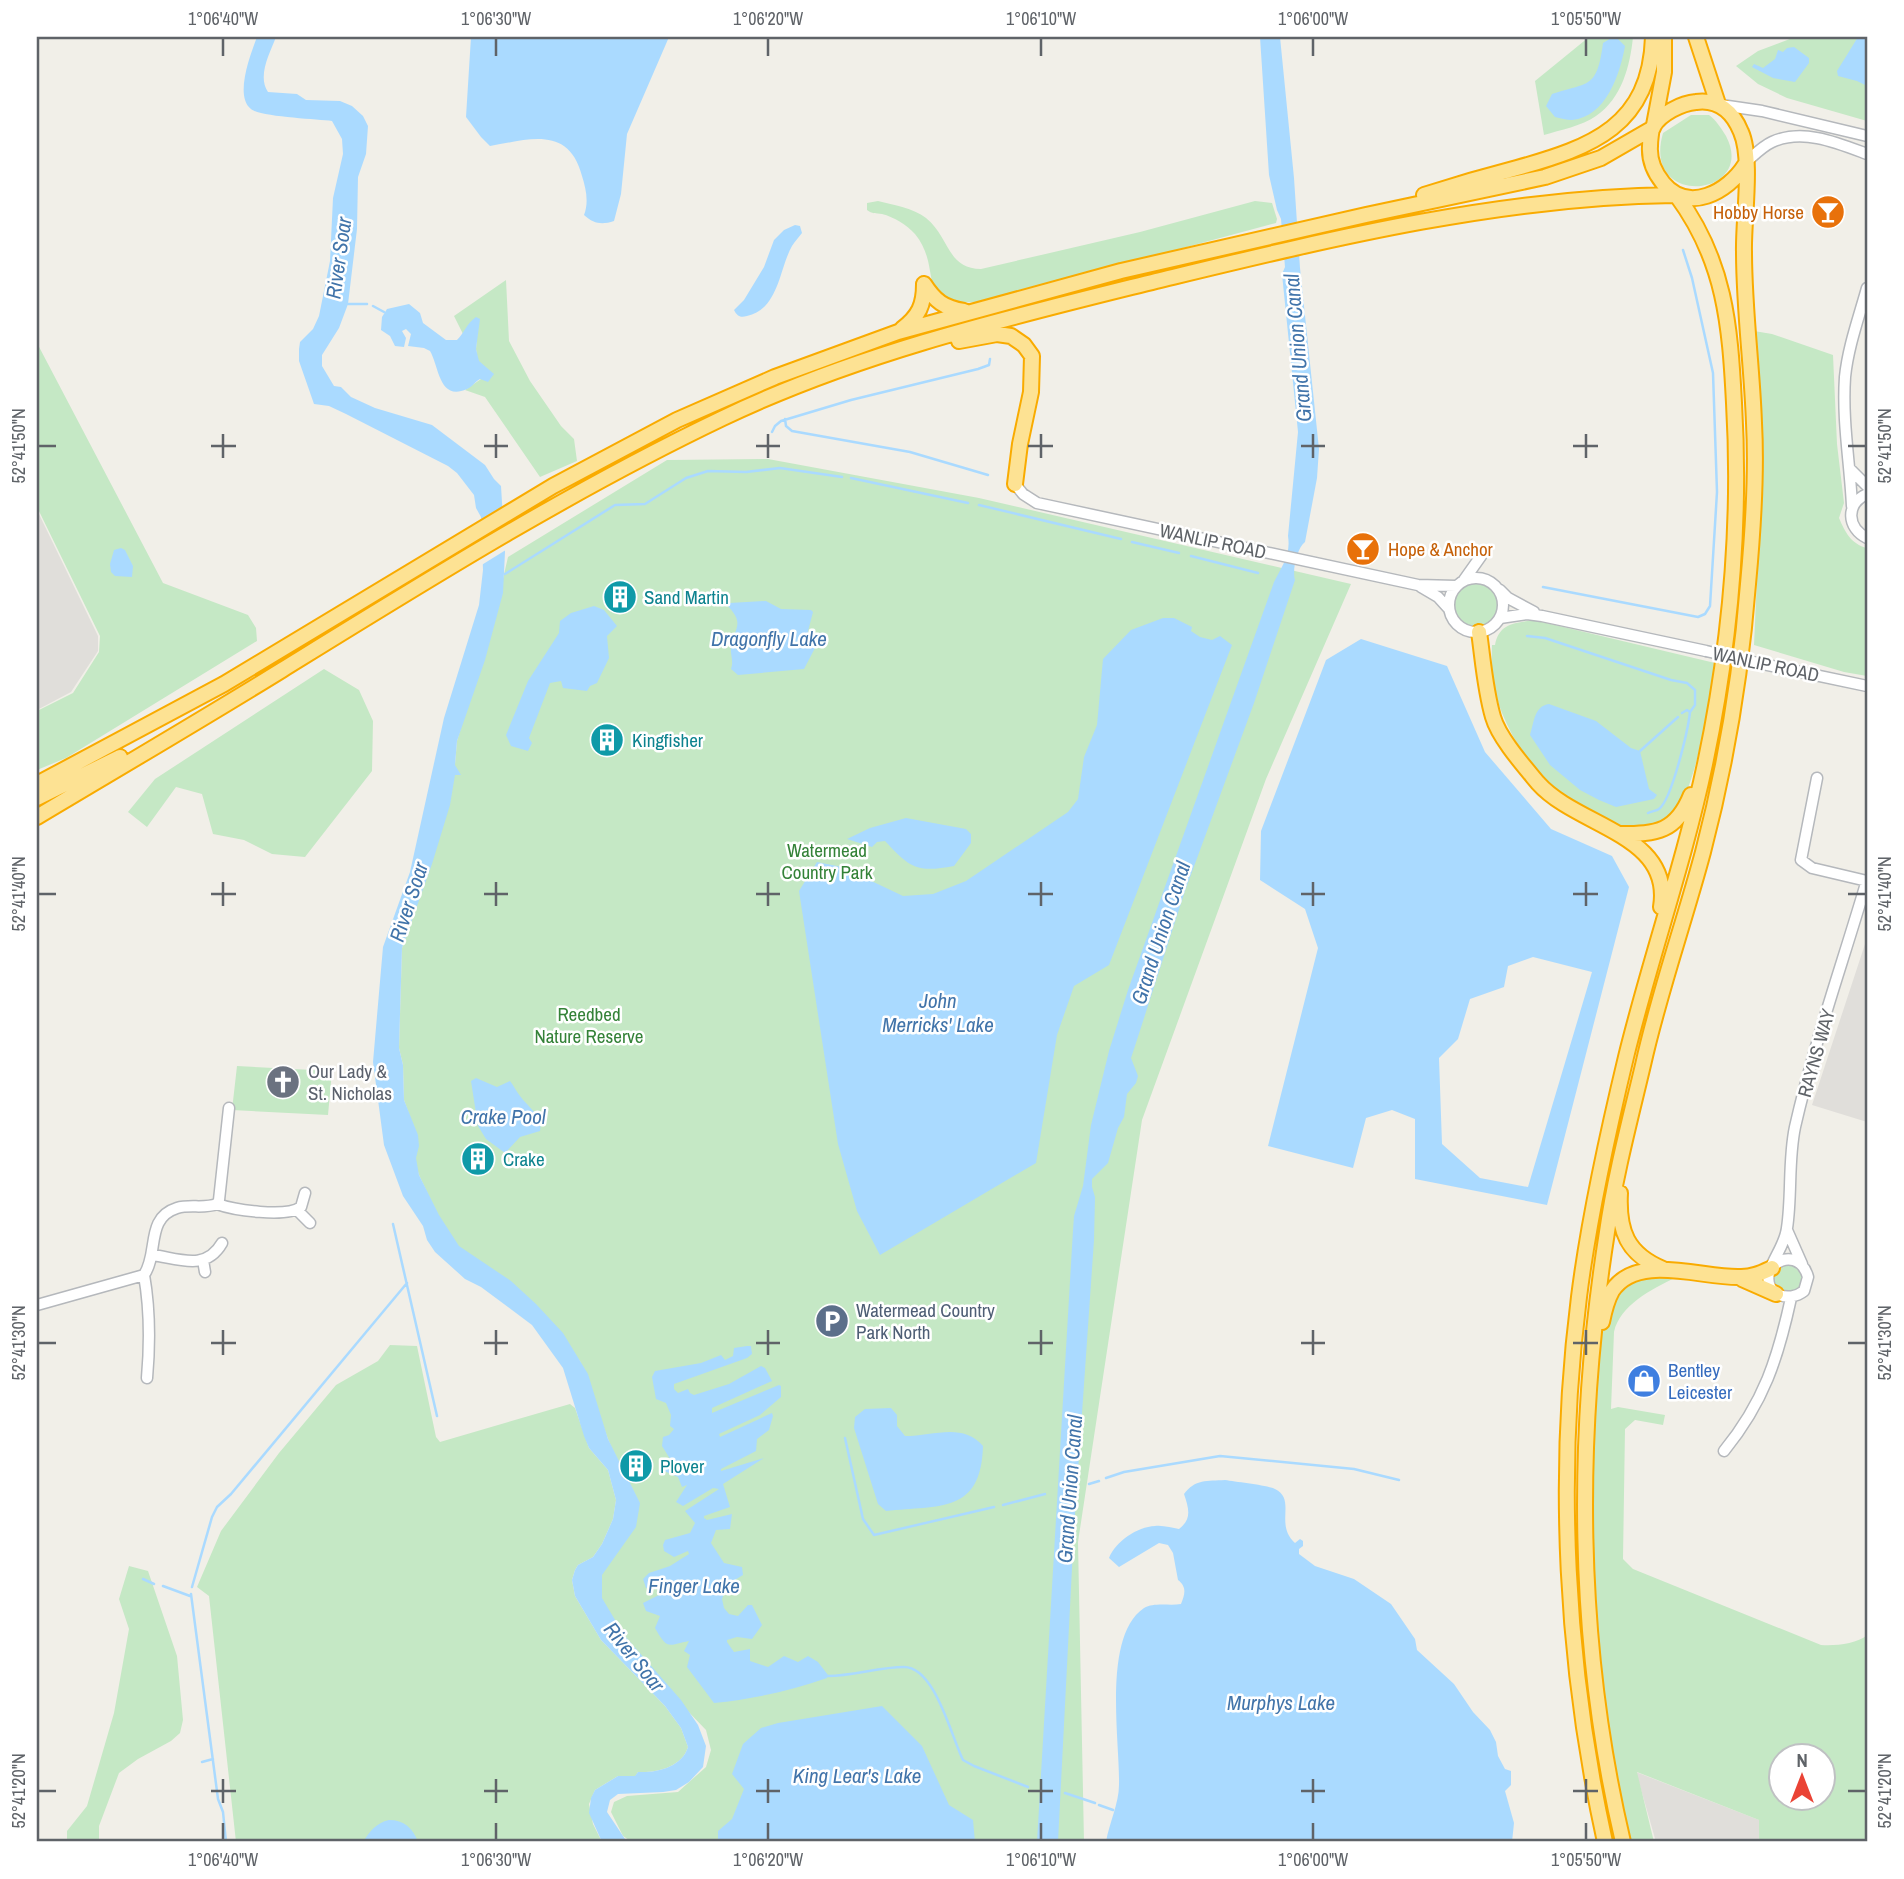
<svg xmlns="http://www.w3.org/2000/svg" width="1904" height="1879" viewBox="0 0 1904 1879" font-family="'Archivo Narrow',sans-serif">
  <rect width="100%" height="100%" fill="#f1efe8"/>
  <!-- industrial -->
  <path fill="#e0deda" d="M37 510 98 636V651L71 692 37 710Z
    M1867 938V1122L1812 1105Z
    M1636 1772 1759 1820V1842H1656Z"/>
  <!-- green -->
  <path fill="#c5e8c5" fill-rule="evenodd" d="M1589 37H1633C1630 66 1622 98 1596 116 1582 126 1560 130 1544 135L1535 81Z
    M1795 37H1867V121L1787 98 1758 84 1736 66 1758 51Z
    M1691 115H1709C1716 120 1721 128 1726 136 1758 197 1641 210 1663 133Z
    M878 201C894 205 913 208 926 218 949 236 947 269 981 269L1140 232 1255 201 1272 203 1277 219 1276 223 982 302C910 306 945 271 915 234 907 225 894 217 882 214 876 213 872 214 867 210V203Z
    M506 280 509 341 530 381 561 426 574 439 577 461 540 477 485 397 465 390 481 379 476 349 478 325 463 334 454 316Z
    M1754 331 1772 334 1833 355 1837 444 1844 503 1839 518C1845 532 1851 544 1867 548V676L1844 672 1754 645 1762 468V424Z
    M37 343 163 583 248 615 256 628 257 641 66 758 37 770V711L73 693 99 652 100 636 37 507Z
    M768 459 979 498 1351 584 1266 779 1142 1120 1078 1542 1084 1842H632L623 1836 611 1812 614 1802 627 1796 678 1792 706 1767 711 1750 706 1730 633 1654 594 1593 595 1580 637 1510 608 1439 580 1361 456 1255 419 1175 411 1149 409 1114 404 1100 403 1065 399 1048 402 948 412 920 455 764 457 741 493 622 508 557 667 460Z
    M1449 605a27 27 0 1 1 54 0a27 27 0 1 1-54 0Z
    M1534 620 1715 663C1709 698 1697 792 1672 816 1638 847 1580 813 1552 788 1531 769 1513 740 1502 713 1493 690 1491 669 1492 645H1495C1499 623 1515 623 1534 620Z
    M324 669 359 690 373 721 372 771 305 857 272 854 244 840 213 834 202 794 176 787 147 827 128 812 155 779Z
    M237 1066 332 1071 328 1115 232 1110Z
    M1776 1263 1802 1264 1806 1287 1780 1296 1769 1275Z
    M1668 1270 1675 1278C1652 1289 1620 1305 1614 1332L1611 1409 1618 1407 1665 1415 1663 1425 1635 1420 1625 1429 1623 1559 1633 1569 1821 1645C1835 1646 1857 1644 1867 1635V1842H1759V1820L1637 1772 1654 1842H1623L1588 1598 1590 1369 1605 1310 1619 1282ZM1782 1756H1824V1798H1782Z
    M390 1345 417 1346 436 1437 440 1442 570 1404 575 1408 589 1448 608 1470 616 1500 613 1519 602 1544 593 1557 578 1565 575 1570 572 1580 575 1596 601 1640 665 1706 681 1728 688 1747C682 1767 657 1773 638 1772L635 1777 618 1776 595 1790 589 1804 593 1824 602 1842H236L209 1596 197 1587 221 1531 279 1453 336 1385 378 1361Z
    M129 1566 148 1571 177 1656 183 1720 180 1733 171 1741 138 1759 119 1773 99 1826V1842H67V1831L87 1806 114 1713 129 1629 119 1599Z"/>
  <!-- water -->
  <path fill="#aadaff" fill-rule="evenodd" d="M257 37H276C270 53 257 76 268 92L297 94 306 100 340 101 352 106 363 116 368 126 366 154 358 177 357 229 348 304 339 328 322 355V366L334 386 341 387 351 397 375 408 432 425 485 465 494 479 501 486 505 552 503 593 485 660 457 741 455 765 461 775H455L450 805 432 864 402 948 399 1048 403 1065 404 1100 418 1135 419 1146 416 1158 419 1175 439 1215 459 1246 511 1281 536 1304 563 1333 588 1374 608 1439 640 1503 636 1527 602 1575V1598L624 1635 681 1700 698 1725 706 1746 703 1767 689 1782 676 1790 663 1792 618 1794 610 1800 607 1812 627 1842H602L589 1813 591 1798 595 1790 618 1776H635L638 1772C657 1773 682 1767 688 1747L681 1728 665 1706 601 1640 575 1596 572 1580 575 1570 578 1565 593 1557 602 1544 613 1519 616 1500 608 1470 589 1448 584 1436 563 1368 532 1325 481 1287 465 1279 435 1252 427 1240 423 1226 403 1196 384 1145 373 1062 383 947 410 872 444 718 479 605 483 570 481 517 476 508 474 495 457 473 448 466 346 414 329 406 314 404 299 361V349L300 342 313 329 319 316 330 261 333 198 343 154 342 139 332 121C317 119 260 117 251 109 234 96 251 53 257 37Z
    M471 37H669L627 134 621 194 614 221C602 225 594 224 584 215 589 202 586 189 582 176 569 126 530 139 490 146L481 137 466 117Z
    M1260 37H1280L1294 178 1300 268 1319 449 1317 478 1305 542C1297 548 1292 570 1295 580L1254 703 1185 891 1135 1046 1131 1058 1138 1076 1136 1083 1127 1094 1124 1117 1118 1128 1108 1163 1092 1179V1187L1095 1197 1094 1240 1074 1529 1058 1842H1037L1073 1230 1074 1216 1083 1186 1091 1125 1109 1051 1128 990 1274 582C1282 566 1291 555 1288 536L1298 432 1282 274 1285 267 1281 219 1277 210 1269 175Z
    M1613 37H1616L1625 46C1620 74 1606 117 1572 120 1567 120 1560 118 1555 117L1546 106 1552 94C1589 82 1597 89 1603 43Z
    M1858 37H1867V86L1857 81 1838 76 1837 71Z
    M1794 47 1809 58V63L1795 82 1773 78 1752 67 1754 64 1763 68 1775 59 1778 50 1783 52 1787 48Z
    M795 225 800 226 802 233C799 237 795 241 792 246 779 269 779 309 747 316 740 318 737 316 734 310L744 300 764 267 774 240 784 230Z
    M409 304 420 313 423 323 446 340H457C465 332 466 324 476 317L480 319 476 349 479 361 494 374 488 382 480 379C474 382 474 386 467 389 439 402 439 366 430 351L424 348 408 346 411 334 406 329 402 331 406 338 404 347 395 346 390 336 381 330 382 317 387 309Z
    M121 548 125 550 133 566 132 577 115 576 111 572 110 564 114 550Z
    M766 601 781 609 811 610 813 612 808 631 815 648 804 669 738 675 731 669C734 661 730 655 731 647 735 626 745 624 727 605L729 603Z
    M594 606 604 610 617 626 607 636 609 658 597 683 590 686 587 691 563 688 561 681 550 683 529 738 532 743 528 751 511 746 506 735 528 681 559 633 560 621 571 613Z
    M1163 618H1174L1192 627 1191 631 1200 637 1212 640 1220 636 1232 645 1109 965 1074 986 1057 1035 1036 1163 880 1255 857 1211 838 1144 799 891 817 862 842 867 903 896 933 894 966 881 1068 812 1078 799 1084 757 1097 725 1103 659 1131 630Z
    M1361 639 1447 666 1485 752 1551 829 1612 856 1629 887 1547 1205 1415 1179V1119L1392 1110 1366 1118 1353 1168 1268 1146 1318 948 1305 909 1260 880 1261 831 1326 660ZM1533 957 1592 972 1528 1187 1480 1178 1442 1144 1439 1058 1458 1039 1470 999 1504 987 1508 966Z
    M1549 704 1596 721 1631 748 1640 751 1649 789 1657 795 1654 799 1616 807 1599 800 1580 790 1550 765 1530 735C1534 723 1534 706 1549 704Z
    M906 818 966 829 971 834V843L954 866C917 873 910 868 885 841L877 842 872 847 847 839 870 828Z
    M476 1078 497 1087 510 1081C514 1086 516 1091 520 1096 528 1107 543 1116 540 1131L520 1137 505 1153 486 1139 478 1126 471 1081Z
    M747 1346H751L752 1354 747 1358 674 1384V1389L678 1393 688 1389 690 1393 694 1395 729 1384 761 1366 765 1368 772 1381 712 1408V1413L779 1385 781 1386V1397L760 1415 719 1434 720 1437 772 1413 773 1416 769 1430 757 1439 756 1451 721 1469V1471L764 1458 723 1484 730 1507 704 1516V1518L707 1520 732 1514 730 1529 716 1530 711 1543 724 1563 742 1567 743 1575 728 1584 722 1599 724 1608 729 1614 738 1616 748 1605H752L762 1625 752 1639 737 1637 727 1640V1642L734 1652 750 1649V1661L768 1667 784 1656 798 1662 808 1656 818 1662 828 1675 827 1678C791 1691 752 1699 714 1703L687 1667 690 1655 684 1651 689 1641C668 1645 668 1651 655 1628L660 1616 646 1611 643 1603 659 1595 657 1586 646 1588 643 1579 649 1573 670 1566 689 1554 688 1551 674 1557 664 1551 663 1545 665 1540 690 1533 695 1523 685 1511 719 1489 713 1488 683 1506 676 1502 687 1485 682 1487 678 1477 664 1471 665 1466 672 1462 662 1446 663 1437 669 1435 674 1429 670 1426 671 1415 666 1403 656 1399 652 1377 655 1371 701 1363 721 1355 725 1360 733 1356 734 1348Z
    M891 1408 897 1415V1426L905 1436C933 1436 963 1422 983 1446 981 1514 940 1505 886 1511L878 1504 854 1428 855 1417 865 1409Z
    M1225 1480C1236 1482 1267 1485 1275 1489 1297 1500 1274 1524 1295 1543L1300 1539 1303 1541V1546L1299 1549V1554L1315 1566 1354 1579 1391 1604 1415 1639 1417 1650 1454 1684 1473 1712 1490 1730 1496 1742 1498 1756 1505 1769 1511 1771V1785L1505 1791 1514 1823 1512 1842H1106C1109 1824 1119 1803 1119 1785 1120 1741 1102 1636 1144 1608 1154 1602 1169 1606 1181 1604 1185 1594 1187 1587 1178 1580L1173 1553 1168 1545 1159 1543 1119 1567 1109 1558C1116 1541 1137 1527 1155 1526 1163 1525 1172 1528 1179 1529 1192 1519 1189 1509 1184 1494 1195 1479 1207 1481 1225 1480Z
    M882 1706 922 1746 949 1805 973 1820 975 1842H718V1831L732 1819 744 1789 732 1774 743 1744 761 1728 778 1723Z
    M389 1820C404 1820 413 1828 418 1842H363C370 1831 376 1823 389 1820Z"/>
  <!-- pier -->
  <path fill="#f1efe8" d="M507 504 509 548 480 566 478 521Z"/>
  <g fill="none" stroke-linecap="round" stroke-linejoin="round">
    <!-- stream -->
    <path stroke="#aadaff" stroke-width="2.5" d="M348 304H367
      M373 306 384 312
      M785 419 786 426 792 431 910 452 988 475
      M772 432 775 426 781 421 851 400 978 369 989 365 990 359
      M851 478 968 503
      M979 505 1121 539
      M1132 542 1179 553
      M1191 556 1258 573
      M505 574 615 505 645 504 686 478 708 471 746 472 780 468 842 477
      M1543 587 1698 617 1705 614 1710 606 1717 492 1713 373 1692 278 1683 250
      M1527 636 1545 638 1671 680 1687 683 1695 690V705L1690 712C1688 730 1672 799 1659 809 1656 811 1652 811 1648 813
      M1682 713 1687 710 1690 712
      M1640 751 1678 717
      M393 1224 437 1416
      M845 1438 863 1519 874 1535 994 1507
      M1106 1478 1124 1472 1220 1456 1354 1469 1399 1480
      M1089 1484 1099 1481
      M1003 1505 1045 1494
      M143 1579 154 1584
      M163 1586 190 1596
      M192 1587 212 1517 217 1507 231 1494 407 1283
      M191 1594 218 1799 223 1812 226 1842
      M828 1676C853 1676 879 1667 904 1667 935 1667 951 1736 963 1760L974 1766 1028 1787
      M202 1762 213 1759
      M1065 1793 1095 1803
      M1099 1805 1113 1810"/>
    <!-- minor casing -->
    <g stroke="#b5b8bc" stroke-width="13">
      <path id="minor" d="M1721 105 1762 111 1867 136
        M1746 162C1754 155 1763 146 1772 142 1803 128 1838 143 1867 154
        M1850 469 1867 486
        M1015 484 1023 494 1037 503 1418 585 1456 586
        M1867 494C1845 504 1847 528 1867 538
        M1852 506C1850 463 1842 421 1845 377 1848 347 1859 317 1867 288
        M1449 605a27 27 0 1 1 54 0a27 27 0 1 1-54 0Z
        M1464 580 1481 556
        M1421 587 1438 597 1448 608
        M1500 590 1508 598 1534 612
        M1500 618 1527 614 1542 616 1706 651
        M1753 662 1867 686
        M1817 778 1801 860 1812 868 1867 881
        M217 1204C234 1210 286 1218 301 1207L305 1193
        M297 1210 310 1223
        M1787 1230 1802 1264
        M153 1255C180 1259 206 1271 222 1243
        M203 1260 205 1272
        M1773 1266C1787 1254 1803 1259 1808 1277L1804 1291C1789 1303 1764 1295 1769 1273 1773 1258 1785 1245 1787 1228 1792 1195 1788 1160 1795 1127 1814 1043 1843 962 1867 880
        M144 1275C150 1309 150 1344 147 1378
        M37 1305 144 1275C159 1253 145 1218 177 1208 190 1204 204 1209 217 1204L219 1200 229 1108
        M1724 1451C1764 1402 1778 1358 1791 1298"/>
    </g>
    <!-- highway casing -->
    <g stroke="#f9ab00" stroke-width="18">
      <path id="highway" d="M1696 37 1718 104
        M1654 125 1664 72V37
        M1424 195C1455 185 1486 176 1517 168 1592 147 1650 126 1653 37
        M924 284C935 301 944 308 964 311
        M902 329C919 316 924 305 924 284
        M959 341 997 334 1011 336 1024 345 1032 356 1031 392 1020 444 1015 484
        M1479 632C1483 660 1485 690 1493 717 1499 738 1524 766 1538 783 1577 827 1673 834 1661 907
        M37 784 224 684 553 486 677 420 775 377 898 332 1121 271 1366 215 1545 177 1601 158 1653 128
        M37 798 120 757
        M37 817C119 768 201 720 282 670 426 581 570 491 723 418 858 353 1011 317 1156 281 1326 240 1498 197 1674 195
        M1620 834C1657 834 1676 832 1691 795
        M1620 1193C1618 1231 1627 1254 1663 1269
        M1742 1279 1776 1294
        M1602 1322C1604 1312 1607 1300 1612 1291 1637 1252 1704 1279 1741 1277 1753 1277 1761 1273 1772 1268
        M1605 1842C1566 1665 1556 1477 1579 1297 1589 1217 1607 1136 1626 1057 1650 959 1684 863 1705 764 1730 646 1741 523 1734 403 1730 325 1725 261 1677 196
        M1623 1842C1576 1643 1575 1434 1607 1232 1615 1176 1630 1120 1643 1065 1659 993 1684 923 1703 852 1726 764 1741 674 1748 584 1753 531 1757 477 1754 423 1752 366 1744 310 1744 252 1743 221 1753 159 1741 132 1733 112 1718 99 1696 102 1682 103 1660 114 1653 127 1651 130 1650 142 1650 146 1649 160 1654 172 1663 183 1688 214 1728 192 1745 165"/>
    </g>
    <!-- minor -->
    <use href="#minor" stroke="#fff" stroke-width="10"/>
    <!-- highway -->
    <use href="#highway" stroke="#fde293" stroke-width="14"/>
    <!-- minor-bridge casing -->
    <g stroke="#b5b8bc" stroke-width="13" stroke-linecap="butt">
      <path id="minor-bridge" d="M1706 651 1753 662"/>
    </g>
    <!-- minor-bridge -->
    <use href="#minor-bridge" stroke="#fff" stroke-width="10"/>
  </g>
  <!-- ticks -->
  <path fill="none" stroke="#5f6368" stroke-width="2.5" d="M223 38V56M496 38V56M768 38V56M1041 38V56M1313 38V56M1586 38V56M223 434V458M496 434V458M768 434V458M1041 434V458M1313 434V458M1586 434V458M38 446H56M211 446H236M484 446H508M756 446H780M1028 446H1053M1301 446H1325M1573 446H1598M1848 446H1866M223 882V906M496 882V906M768 882V906M1041 882V906M1313 882V906M1586 882V906M38 894H56M211 894H236M484 894H508M756 894H780M1028 894H1053M1301 894H1325M1573 894H1598M1848 894H1866M223 1330V1355M496 1330V1355M768 1330V1355M1041 1330V1355M1313 1330V1355M1586 1330V1355M38 1343H56M211 1343H236M484 1343H508M756 1343H780M1028 1343H1053M1301 1343H1325M1573 1343H1598M1848 1343H1866M223 1779V1803M496 1779V1803M768 1779V1803M1041 1779V1803M1313 1779V1803M1586 1779V1803M38 1791H56M211 1791H236M484 1791H508M756 1791H780M1028 1791H1053M1301 1791H1325M1573 1791H1598M1848 1791H1866M223 1823V1840M496 1823V1840M768 1823V1840M1041 1823V1840M1313 1823V1840M1586 1823V1840"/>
  <!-- icons -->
  <defs>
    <g id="bar-disc" transform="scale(1.75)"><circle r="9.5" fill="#e8710a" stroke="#fff"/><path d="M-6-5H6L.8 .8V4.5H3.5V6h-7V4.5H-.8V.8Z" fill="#fff"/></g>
    <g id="building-disc" transform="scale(1.75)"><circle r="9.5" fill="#0f9aa8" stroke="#fff"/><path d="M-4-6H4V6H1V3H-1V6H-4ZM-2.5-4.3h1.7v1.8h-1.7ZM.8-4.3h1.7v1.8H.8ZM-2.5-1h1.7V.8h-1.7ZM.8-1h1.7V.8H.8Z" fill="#fff"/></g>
    <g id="church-disc" transform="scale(1.75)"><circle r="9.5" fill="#6b7280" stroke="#fff"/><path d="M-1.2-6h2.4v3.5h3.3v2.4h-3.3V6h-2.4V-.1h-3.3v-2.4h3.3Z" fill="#fff"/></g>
    <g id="parking-disc" transform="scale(1.75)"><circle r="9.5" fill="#5c6f8a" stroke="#fff"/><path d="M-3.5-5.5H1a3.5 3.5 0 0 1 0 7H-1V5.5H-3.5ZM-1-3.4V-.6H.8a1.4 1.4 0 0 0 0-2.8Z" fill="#fff"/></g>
    <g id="shop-disc" transform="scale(1.75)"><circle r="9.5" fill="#3f7fe0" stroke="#fff"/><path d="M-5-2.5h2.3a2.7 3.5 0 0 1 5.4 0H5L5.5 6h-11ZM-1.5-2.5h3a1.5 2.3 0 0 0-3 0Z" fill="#fff"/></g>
  </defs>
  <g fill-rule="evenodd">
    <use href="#bar-disc" x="1828" y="212"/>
    <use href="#bar-disc" x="1363" y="549"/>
    <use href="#building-disc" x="620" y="597"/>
    <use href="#building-disc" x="607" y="740"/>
    <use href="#church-disc" x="283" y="1082"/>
    <use href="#building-disc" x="478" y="1159"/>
    <use href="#parking-disc" x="832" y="1321"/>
    <use href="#shop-disc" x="1644" y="1381"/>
    <use href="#building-disc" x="636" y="1466"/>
  </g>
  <g text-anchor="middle" stroke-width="5" stroke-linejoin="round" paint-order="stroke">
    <!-- food labels -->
    <g font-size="19" fill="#c56008" stroke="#fff" text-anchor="end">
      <text x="1804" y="219">Hobby Horse</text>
      <text x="1388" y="556" text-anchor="start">Hope &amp; Anchor</text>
    </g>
    <!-- street labels -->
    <g font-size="19" fill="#5f6368" stroke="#fff">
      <text transform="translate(1213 541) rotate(12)" y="7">WANLIP ROAD</text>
      <text transform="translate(1766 664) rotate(12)" y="7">WANLIP ROAD</text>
      <text transform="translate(1816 1053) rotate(-74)" y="7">RAYNS WAY</text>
    </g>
    <!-- culture labels -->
    <g font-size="19" fill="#0d838f" stroke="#fff" text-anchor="start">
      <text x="644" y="604">Sand Martin</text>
      <text x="632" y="747">Kingfisher</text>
      <text x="503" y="1166">Crake</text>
      <text x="660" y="1473">Plover</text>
    </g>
    <!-- park labels -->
    <g font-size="19" fill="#348238" stroke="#fff">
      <text x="827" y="857">Watermead<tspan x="827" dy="22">Country Park</tspan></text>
      <text x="589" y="1021">Reedbed<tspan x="589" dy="22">Nature Reserve</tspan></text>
    </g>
    <!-- worship labels -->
    <g font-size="19" fill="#5b616d" stroke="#fff" text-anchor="start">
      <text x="308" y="1078">Our Lady &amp;<tspan x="308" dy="22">St. Nicholas</tspan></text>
    </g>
    <!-- service labels -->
    <g font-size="19" fill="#4e5e75" stroke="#fff" text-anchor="start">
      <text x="856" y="1317">Watermead Country<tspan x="856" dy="22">Park North</tspan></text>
    </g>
    <!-- shop labels -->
    <g font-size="19" fill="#366cbe" stroke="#fff" text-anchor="start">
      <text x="1668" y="1377">Bentley<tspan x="1668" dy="22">Leicester</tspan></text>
    </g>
    <!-- water labels -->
    <g font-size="21" font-style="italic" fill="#4174aa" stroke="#fff">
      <text transform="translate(339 258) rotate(-82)" y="7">River Soar</text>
      <text transform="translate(1298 348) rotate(-95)" y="7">Grand Union Canal</text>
      <text x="769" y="646">Dragonfly Lake</text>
      <text transform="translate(409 902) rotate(-72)" y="7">River Soar</text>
      <text transform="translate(1161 933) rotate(-72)" y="7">Grand Union Canal</text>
      <text x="938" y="1008">John<tspan x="938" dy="24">Merricks' Lake</tspan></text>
      <text x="503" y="1124">Crake Pool</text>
      <text transform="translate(1070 1489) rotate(-86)" y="7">Grand Union Canal</text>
      <text x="694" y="1593">Finger Lake</text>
      <text transform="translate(634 1657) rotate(51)" y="7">River Soar</text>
      <text x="1281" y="1710">Murphys Lake</text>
      <text x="857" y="1783">King Lear's Lake</text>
    </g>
  </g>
  <!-- border -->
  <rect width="1904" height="1879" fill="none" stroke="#ffffff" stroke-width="77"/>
  <!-- north arrow -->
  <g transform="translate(1802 1777)"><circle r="33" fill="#ffffff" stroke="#bfc1c3" stroke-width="2"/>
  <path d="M0-5L12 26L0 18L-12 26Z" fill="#ea4335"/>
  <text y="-10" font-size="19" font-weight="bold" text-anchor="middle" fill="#5f6368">N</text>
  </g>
  <rect x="38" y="38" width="1828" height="1802" fill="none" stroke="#5f6368" stroke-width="2.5"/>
  <g font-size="18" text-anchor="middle" fill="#5f6368">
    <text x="223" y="25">1°06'40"W</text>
    <text x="496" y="25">1°06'30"W</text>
    <text x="768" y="25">1°06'20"W</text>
    <text x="1041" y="25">1°06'10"W</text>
    <text x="1313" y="25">1°06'00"W</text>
    <text x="1586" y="25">1°05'50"W</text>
    <text transform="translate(19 446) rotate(-90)" y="6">52°41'50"N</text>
    <text transform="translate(1885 446) rotate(-90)" y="6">52°41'50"N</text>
    <text transform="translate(19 894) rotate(-90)" y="6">52°41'40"N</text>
    <text transform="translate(1885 894) rotate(-90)" y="6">52°41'40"N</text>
    <text transform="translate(19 1343) rotate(-90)" y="6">52°41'30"N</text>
    <text transform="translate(1885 1343) rotate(-90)" y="6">52°41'30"N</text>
    <text transform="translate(19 1791) rotate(-90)" y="6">52°41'20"N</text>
    <text transform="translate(1885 1791) rotate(-90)" y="6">52°41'20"N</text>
    <text x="223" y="1866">1°06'40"W</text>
    <text x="496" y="1866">1°06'30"W</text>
    <text x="768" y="1866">1°06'20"W</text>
    <text x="1041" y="1866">1°06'10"W</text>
    <text x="1313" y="1866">1°06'00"W</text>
    <text x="1586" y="1866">1°05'50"W</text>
  </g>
</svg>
